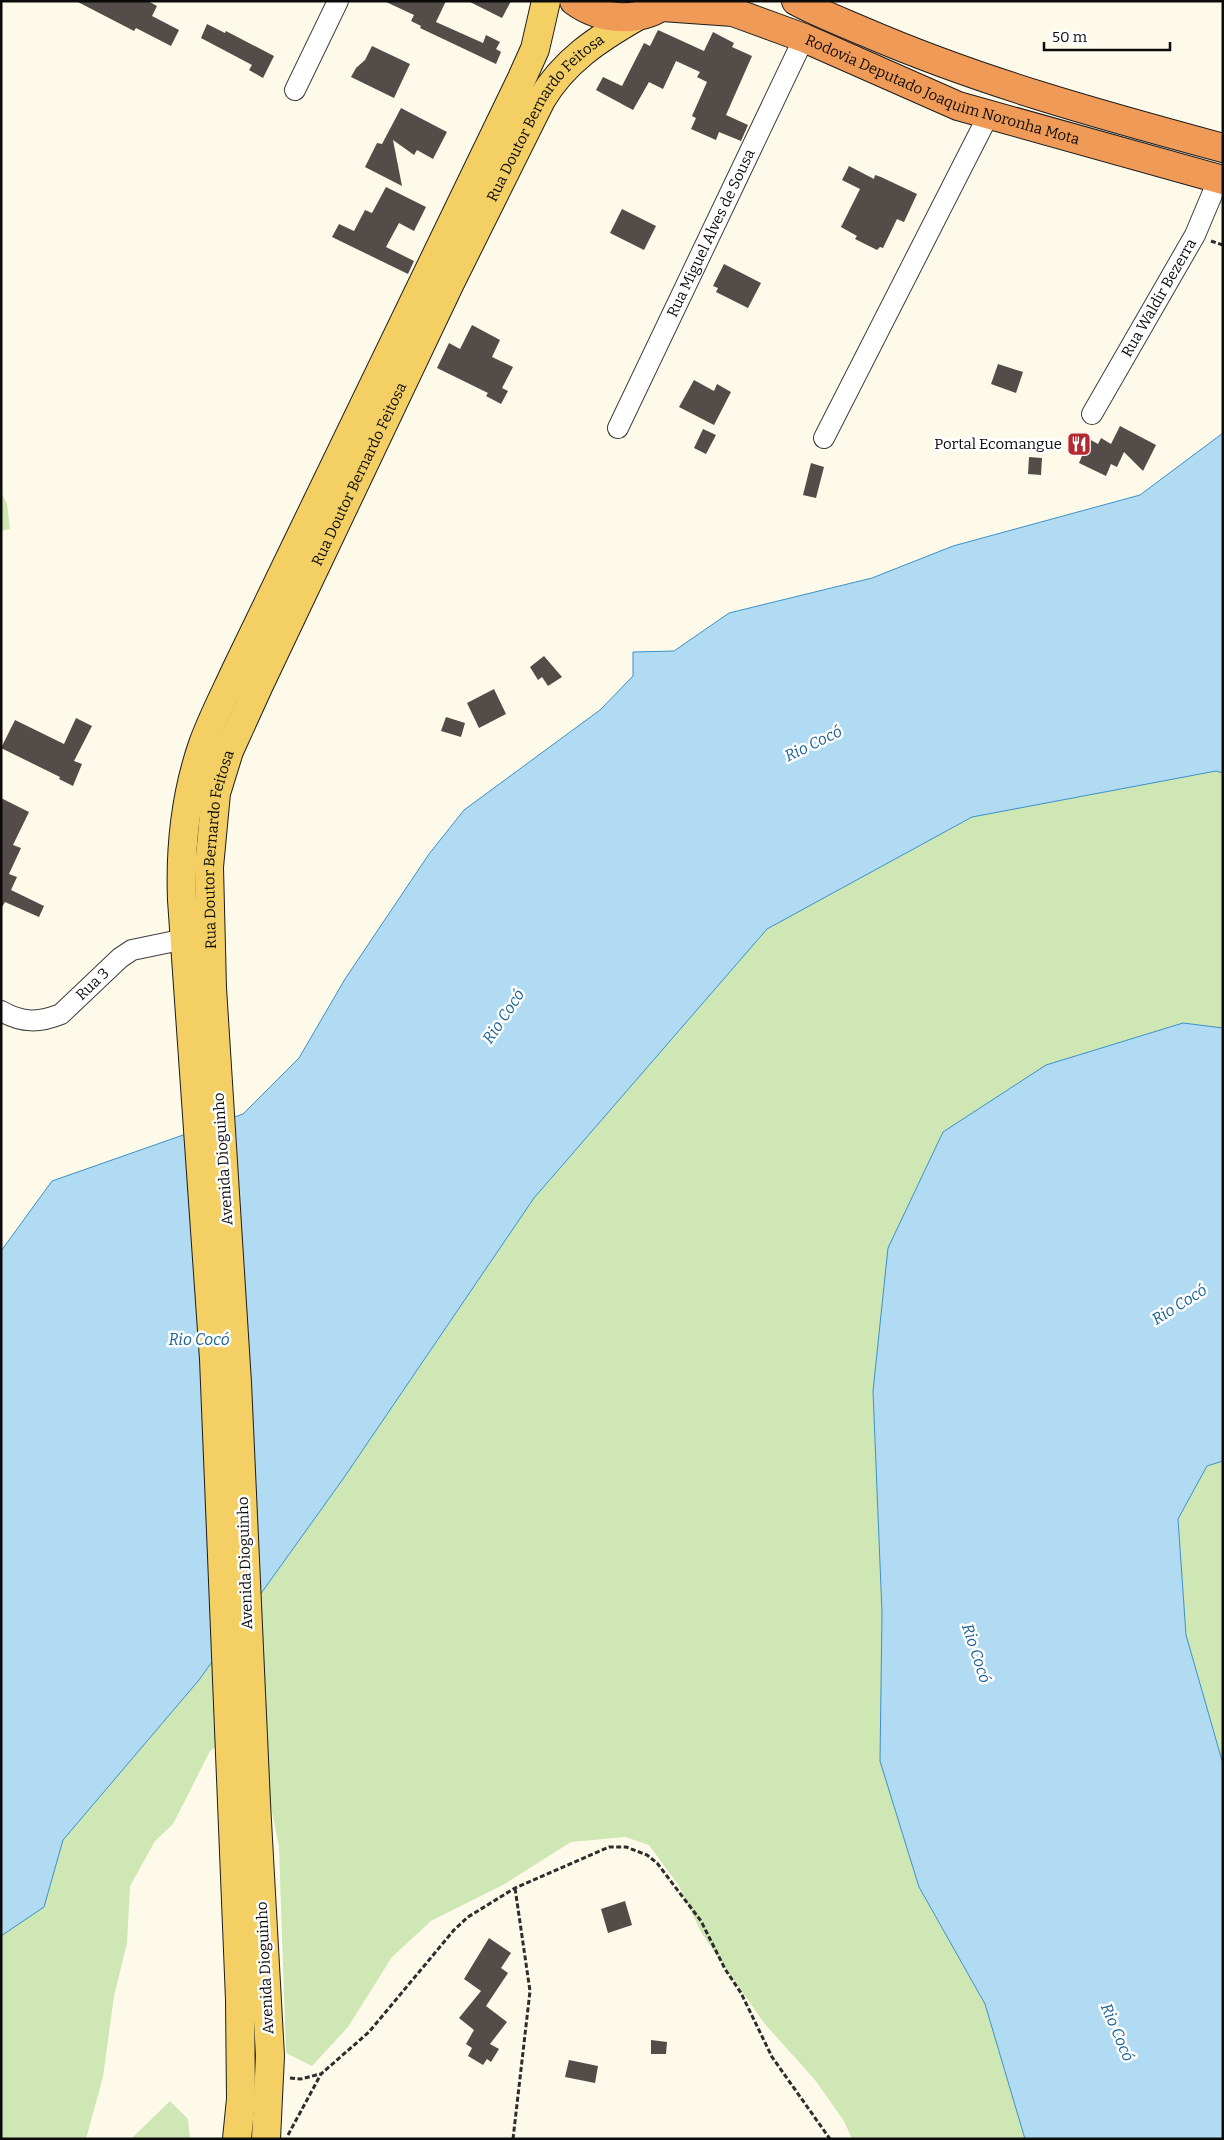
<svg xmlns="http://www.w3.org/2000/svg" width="1224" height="2140" viewBox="0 0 1224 2140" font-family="Bitter,serif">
  <rect width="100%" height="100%" fill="#fefae9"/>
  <!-- green -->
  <path fill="#cfe6b5" d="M1 492 7 504 10 529 1 531Z
    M1216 771 1223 773V1028L1183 1023 1046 1065 943 1132 888 1248 873 1391 882 1613 880 1761 919 1887 985 2004 1025 2139H852L844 2121 815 2080 764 2023 702 1934 679 1886 649 1845 625 1837 571 1842 503 1885 431 1921 392 1957 348 2027 312 2066 286 2053 279 1847 268 1792 269 1766 257 1743 231 1737 210 1751 173 1824 155 1841 130 1886 127 1943 114 1996 103 2077 86 2139H1V1936L44 1907 63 1840 199 1680 343 1479 534 1198 767 929 972 817Z
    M1223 1461V1764L1186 1635 1178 1519 1207 1466Z
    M170 2101 188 2119 190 2139H131Z"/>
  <!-- water -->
  <path fill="#b0dbf3" stroke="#3a91c8" d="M1223 433V773L1216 771 972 817 767 929 534 1198 343 1479 199 1680 63 1840 44 1907 1 1936V1251L52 1181 243 1114 299 1058 345 979 429 854 464 810 600 710 633 676V652L674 651 729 613 872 578 953 546 1140 495Z
    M1183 1023 1223 1028V1461L1207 1466 1178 1519 1186 1635 1223 1764V2139H1025L985 2004 919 1887 880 1761 882 1613 873 1391 888 1248 943 1132 1046 1065Z"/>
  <!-- building -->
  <path fill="#534c48" d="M76 1H148L157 6 152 16 179 30 171 46 136 28 134 31Z
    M384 1H446L436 22 483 43 486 35 500 42 496 49 501 52 496 64 420 28 421 26 411 21 414 15Z
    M468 1H511L502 18Z
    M207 24 225 33 226 31 274 56 263 78 249 70 252 65 201 38Z
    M658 30 704 51 713 32 734 43 732 47 752 56 726 115 748 125 741 141 719 132 716 140 691 129 696 118 692 116 707 82 697 77 700 72 676 61 663 89 649 82 633 110 596 90 603 77 622 86 644 43 650 46Z
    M372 46 410 64 394 98 351 77 356 68 365 60Z
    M401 108 447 132 433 159 417 150 414 155 393 140 402 186 365 167 377 143 382 144Z
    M849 166 874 179 875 175 881 177 917 194 904 222 897 219 883 248 880 247 877 250 855 239 857 236 841 227 860 189 842 180Z
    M386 187 426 207 414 231 399 223 386 247 414 261 408 274 332 237 339 224 354 231 365 210 372 213Z
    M622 209 656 226 644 250 610 233Z
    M724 264 761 283 748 308 716 292 718 288 713 286Z
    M472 325 500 340 492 357 513 367 502 388 508 391 501 404 486 396 488 393 437 368 449 343 460 349Z
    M998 364 1023 372 1016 393 991 384Z
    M694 380 714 391 717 384 731 392 714 425 679 407Z
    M1120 426 1156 445 1143 471 1124 452 1117 467 1111 464 1106 476 1079 463 1089 439 1098 444 1101 438 1111 444Z
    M703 429 716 435 706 454 694 448Z
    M1029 457 1042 458 1041 475 1028 474Z
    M811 463 824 467 816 498 803 495Z
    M544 656 562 677 548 686 542 677 538 680 530 667Z
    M494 689 506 714 479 728 467 703Z
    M446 717 465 723 461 737 441 731Z
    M76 718 92 726 74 761 82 764 73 786 59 779 60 777 1 748 15 720 64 744Z
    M1 798 29 812 13 845 21 848 9 874 17 877 11 890 44 906 39 917 5 902 1 909Z
    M625 1901 632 1925 608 1933 601 1909Z
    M489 1938 511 1953 501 1968 508 1973 486 2006 507 2022 490 2044 499 2049 491 2062 487 2059 483 2065 468 2056 472 2048 466 2044 474 2030 459 2018 481 1991 464 1979Z
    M651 2040 667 2042 666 2054H651Z
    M569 2060 598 2066 595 2083 565 2077Z"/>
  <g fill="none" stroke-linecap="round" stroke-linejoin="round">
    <!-- street casing -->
    <g stroke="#3e3e3e" stroke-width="22">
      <g id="street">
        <path d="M295 90 338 1"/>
        <path id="s1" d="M1092 414 1195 235 1219 178"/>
        <path id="s2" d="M618 428 804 38"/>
        <path d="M824 438 988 116"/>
        <path id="s3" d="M1 1011C22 1023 39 1023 61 1014L120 958 132 950 185 939"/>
      </g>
    </g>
    <!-- primary casing -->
    <g stroke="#1c1c1c" stroke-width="30">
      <g id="primary">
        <path d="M237 2139 241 2099 240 2000 214 1359 182 900C180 848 186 793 203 744 212 719 225 694 236 670L522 78 535 49 546 1"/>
        <path id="s4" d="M266 2139 270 2056 256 1803 237 1383 212 988 209 867 216 793 229 751 259 685 450 283 541 100C564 61 598 39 636 17"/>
      </g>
    </g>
    <!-- highway casing -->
    <g stroke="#1c1c1c" stroke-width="30">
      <g id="highway">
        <path d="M574 1C601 21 642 24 669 1"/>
        <path d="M796 1C818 13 842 22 865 32 981 82 1101 115 1223 148"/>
        <path id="s5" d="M662 7 733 12 804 38 958 106 1223 180"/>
      </g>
    </g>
    <!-- path -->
    <path stroke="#2d2d2d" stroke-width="3" stroke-dasharray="5 2.5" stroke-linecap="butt" d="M1211 241 1223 245
      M290 2078 301 2079 320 2074
      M288 2135 321 2074 369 2032 454 1930 468 1917 515 1888 609 1847H626L647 1855 657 1863 701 1921 725 1969 741 1993 772 2057 830 2139
      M513 2139 530 1991 515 1888"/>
    <!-- street -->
    <use href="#street" stroke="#fff" stroke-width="20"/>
    <!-- primary -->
    <use href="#primary" stroke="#f4cf64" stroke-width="28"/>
    <!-- highway -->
    <use href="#highway" stroke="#ef9a57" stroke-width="28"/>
  </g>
  <!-- icons -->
  <defs>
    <g id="restaurant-square" transform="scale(1.25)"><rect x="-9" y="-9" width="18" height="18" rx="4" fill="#b52931" stroke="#fff"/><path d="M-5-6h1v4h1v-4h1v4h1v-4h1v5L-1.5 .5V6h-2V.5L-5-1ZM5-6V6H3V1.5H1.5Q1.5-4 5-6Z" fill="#fff"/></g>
  </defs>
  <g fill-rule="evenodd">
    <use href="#restaurant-square" x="1079" y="444"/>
  </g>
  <g text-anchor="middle" stroke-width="5" stroke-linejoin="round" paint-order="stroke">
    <!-- street labels -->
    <g font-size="15" fill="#0b0b0b" stroke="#fff">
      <text dy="5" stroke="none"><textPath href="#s5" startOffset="295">Rodovia Deputado Joaquim Noronha Mota</textPath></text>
      <text dy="5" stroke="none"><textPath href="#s4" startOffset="2102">Rua Doutor Bernardo Feitosa</textPath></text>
      <text dy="5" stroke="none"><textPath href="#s2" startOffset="216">Rua Miguel Alves de Sousa</textPath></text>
      <text dy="5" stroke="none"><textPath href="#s1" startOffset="134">Rua Waldir Bezerra</textPath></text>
      <text dy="5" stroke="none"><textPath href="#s4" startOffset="1698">Rua Doutor Bernardo Feitosa</textPath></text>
      <text dy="5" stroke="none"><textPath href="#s4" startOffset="1292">Rua Doutor Bernardo Feitosa</textPath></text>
      <text dy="5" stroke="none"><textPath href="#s3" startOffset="106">Rua 3</textPath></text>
      <text transform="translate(223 1159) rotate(-94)" y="5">Avenida Dioguinho</text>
      <text transform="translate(245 1563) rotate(-92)" y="5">Avenida Dioguinho</text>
      <text transform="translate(265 1968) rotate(-93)" y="5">Avenida Dioguinho</text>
    </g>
    <!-- poi labels -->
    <g font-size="15" fill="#0b0b0b" stroke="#fff" text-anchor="end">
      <text x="1062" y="449">Portal Ecomangue</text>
    </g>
    <!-- water labels -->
    <g font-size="16" font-style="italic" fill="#1a6297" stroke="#fff">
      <text transform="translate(813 743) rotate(-26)" y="6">Rio Cocó</text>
      <text transform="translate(503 1016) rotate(-56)" y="6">Rio Cocó</text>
      <text transform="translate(1179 1304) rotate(-32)" y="6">Rio Cocó</text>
      <text x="199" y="1345">Rio Cocó</text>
      <text transform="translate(977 1653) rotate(72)" y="6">Rio Cocó</text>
      <text transform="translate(1118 2032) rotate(67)" y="6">Rio Cocó</text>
    </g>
  </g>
  <!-- border -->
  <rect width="1224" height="2140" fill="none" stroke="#0b0b0b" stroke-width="5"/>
  <!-- scale -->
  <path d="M1044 42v8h126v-8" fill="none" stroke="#0b0b0b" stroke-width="2.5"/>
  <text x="1052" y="42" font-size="15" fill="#0b0b0b" stroke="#ffffff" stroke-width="4" paint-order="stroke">50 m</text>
</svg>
